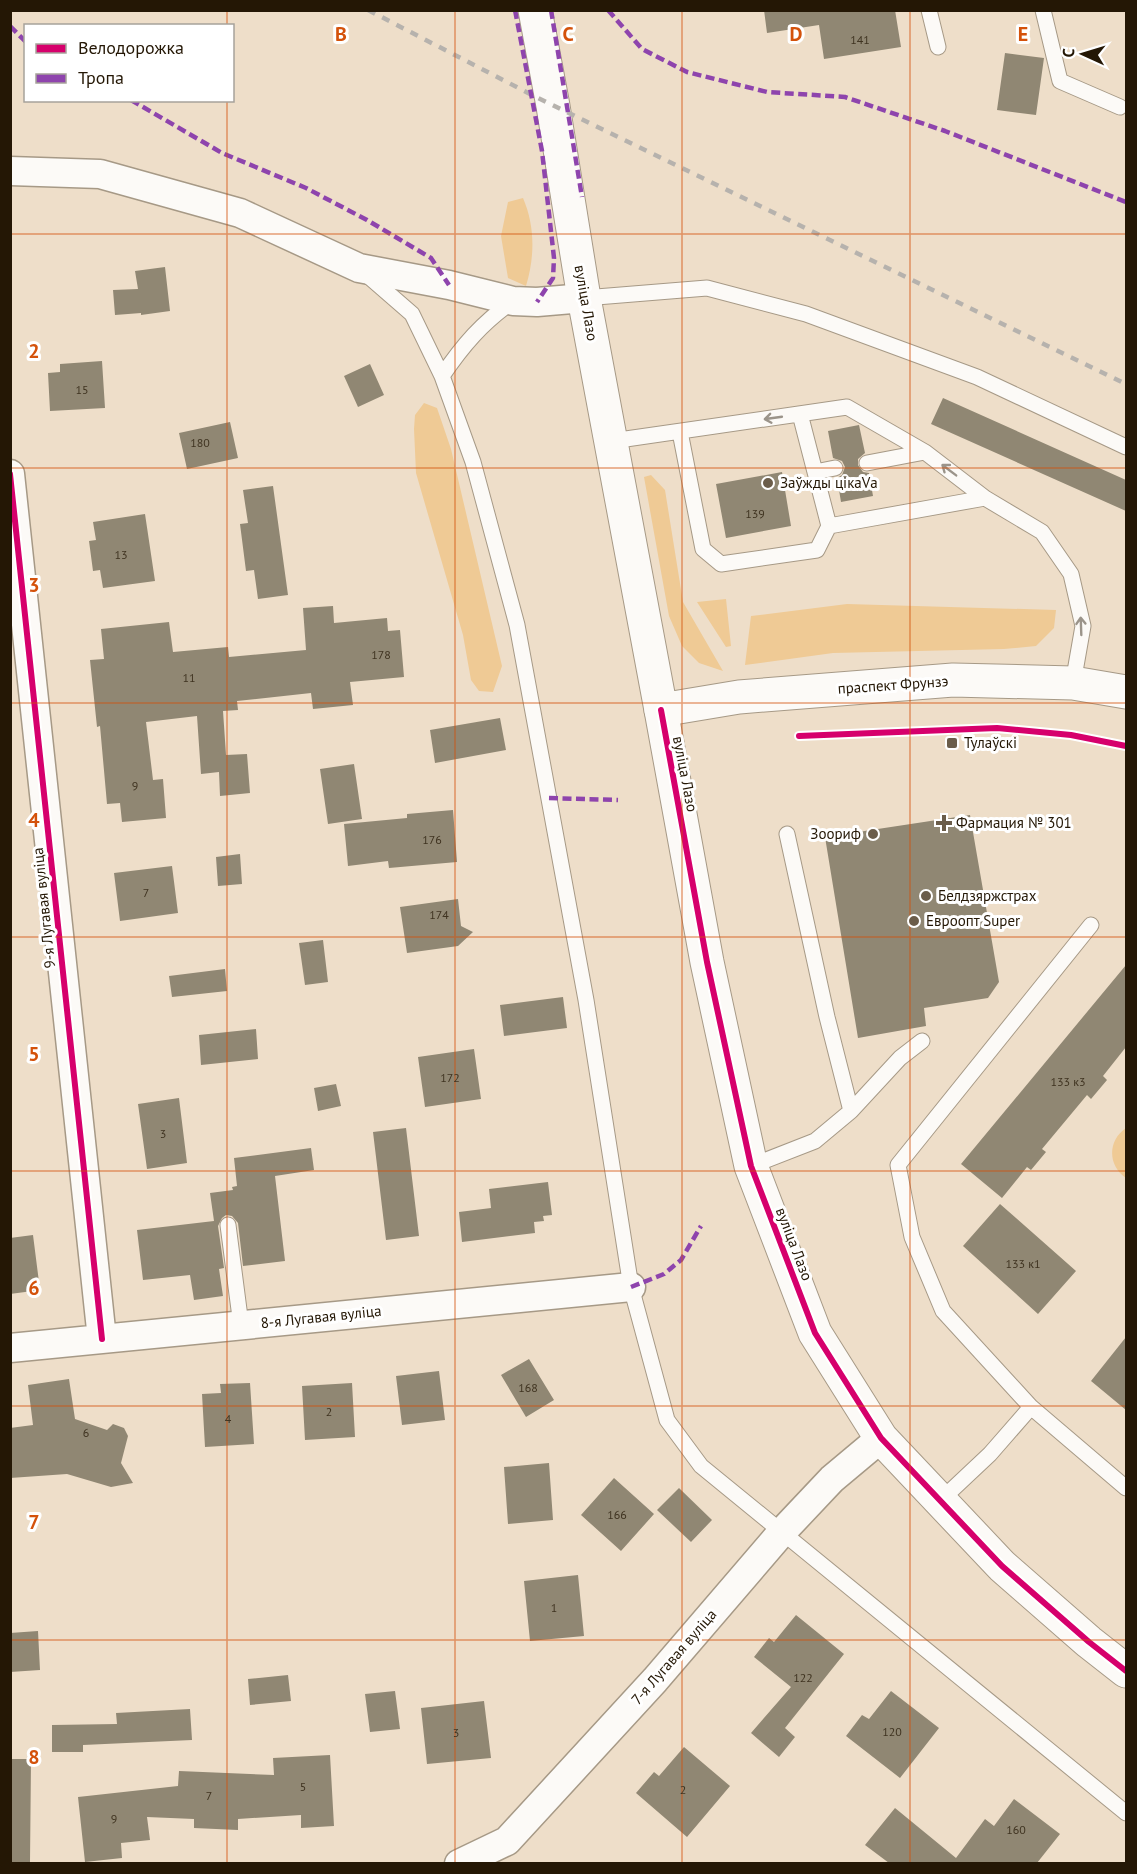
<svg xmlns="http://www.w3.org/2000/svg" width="1137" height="1874" viewBox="0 0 1137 1874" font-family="'PT Sans',sans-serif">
  <rect width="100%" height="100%" fill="#eedec9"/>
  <!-- green -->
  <path fill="#efca95" d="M523 198C535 226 535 256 526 286L508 278 501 236 508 202Z
    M424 403 437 408 451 449 502 666 493 692 479 691 471 680 463 635 416 473 414 429 415 415Z
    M651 475 665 490 683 602 723 671 699 663 682 646 669 616 644 477Z
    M726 599 731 646 726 647 697 602Z
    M847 604 1056 610 1054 628 1036 646 1004 649 833 653 745 665 751 616Z
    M1126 1128V1178C1107 1165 1108 1140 1126 1128Z"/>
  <!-- building -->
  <path fill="#908773" d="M764 10H895L901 47 824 59 819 25 767 33Z
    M1005 53 1044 58 1036 115 997 110Z
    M165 267 170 311 141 315V313L115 315 113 290 138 289 135 271Z
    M102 361 105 408 50 411 48 373 60 372V364Z
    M370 364 384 395 358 407 344 376Z
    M943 398 1126 480V511L931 424Z
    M230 422 238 458 187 469 179 433Z
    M859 425 865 453 858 459V465L863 472 869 473 873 496 841 502 837 478 842 475 845 467 842 461 833 458 828 431Z
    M782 472 791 526 726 538 716 484Z
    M273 486 288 595 258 599 254 570 246 571 240 524 248 523 243 490Z
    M145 514 155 581 103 588 100 570 93 571 89 541 96 540 93 522Z
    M333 606 334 623 387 618 388 631 400 630 404 677 350 682 353 705 313 709 311 693 237 701 238 710 223 711 226 755 247 754 250 793 220 796 219 772 201 774 197 716 146 722 153 780 163 779 166 818 122 822 120 803 107 804 100 726 97 727 90 660 104 659 101 629 169 622 173 652 228 647 229 657 306 650 303 608Z
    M500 718 506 750 435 763 430 730Z
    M354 764 362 819 328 824 320 769Z
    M453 810 457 862 389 868 388 861 348 866 344 824 407 818V814Z
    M970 815 999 982 988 998 924 1008 926 1026 858 1038 825 837Z
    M240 854 242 884 218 886 216 857Z
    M172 866 178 913 120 921 114 873Z
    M458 899 461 926 473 932 458 946 407 953 400 907Z
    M323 940 328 982 305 985 299 943Z
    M1126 965V1047L1103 1076 1107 1080 1091 1099 1087 1095 1042 1149 1046 1152 1031 1170 1027 1167 1002 1198 961 1164Z
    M225 969 227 991 172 997 169 976Z
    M563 997 567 1028 504 1036 500 1005Z
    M256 1029 258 1059 201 1065 199 1035Z
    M474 1049 481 1099 425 1107 418 1057Z
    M336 1084 341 1106 318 1111 314 1088Z
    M179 1098 187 1163 147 1169 138 1104Z
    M406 1128 419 1236 386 1240 373 1132Z
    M311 1148 314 1170 275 1176 285 1261 243 1266 238 1223 232 1216 226 1215 222 1218 218 1226 224 1268 219 1269 223 1296 194 1300 190 1275 143 1280 137 1230 214 1221 210 1193 233 1190 232 1187 237 1186 234 1158Z
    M548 1182 552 1215 543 1216 544 1221 534 1222 535 1233 462 1242 459 1212 491 1208 489 1189Z
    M1000 1204 1076 1271 1038 1314 963 1246Z
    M33 1235 40 1290 10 1294V1238Z
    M1126 1337V1410L1091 1381Z
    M529 1359 554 1400 526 1417 501 1375Z
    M439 1371 445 1420 402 1425 396 1376Z
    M69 1379 75 1419 107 1430 113 1424 124 1428 128 1436 121 1463 133 1483 111 1487 67 1474 10 1478V1428L33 1425 28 1385Z
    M250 1383 254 1444 205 1447 202 1394 221 1393 220 1384Z
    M352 1383 355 1437 305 1440 302 1386Z
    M549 1463 553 1520 508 1524 504 1467Z
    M614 1478 654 1514 621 1551 581 1515Z
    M679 1488 712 1520 691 1542 657 1510Z
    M578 1575 584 1636 530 1641 524 1581Z
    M796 1615 844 1654 785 1728 795 1737 779 1757 751 1733 791 1687 754 1657 769 1638 774 1642Z
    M38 1631 40 1670 10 1672V1633Z
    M288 1675 291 1701 250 1705 248 1679Z
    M395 1691 400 1729 370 1732 365 1694Z
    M891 1691 939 1728 900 1778 846 1736 862 1715 869 1719Z
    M484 1701 491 1758 427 1764 421 1708Z
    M190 1709 192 1740 83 1745V1752H52V1725L117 1724 116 1713Z
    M684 1747 730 1786 687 1837 636 1793 654 1772 659 1776Z
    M330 1755 334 1826 301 1828V1815L238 1819V1830L194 1828V1819L147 1817 150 1840 121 1843 122 1858 85 1862 78 1797 178 1786 179 1771 274 1775 273 1758Z
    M10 1759H31L30 1863H10Z
    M1014 1799 1060 1834 1037 1863H889L865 1845 895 1808 956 1858 985 1819 994 1826Z"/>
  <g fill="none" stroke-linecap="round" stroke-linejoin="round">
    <!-- service casing -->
    <g stroke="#a69986" stroke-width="17">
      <path id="service" d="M929 10 938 47
        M1043 10 1060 81 1120 107
        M366 274 412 314 442 376 473 462 517 625 586 1000 631 1287 667 1420 701 1466 1126 1813
        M584 298 707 288 806 314 977 377 1126 447
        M442 376C463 345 482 323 513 301
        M800 414 829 526 985 498
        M680 432 703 549 721 564 817 550 829 526
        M612 441 847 407 925 452 985 498 1042 532 1071 574 1083 626 1073 683
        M867 463 925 452
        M815 472 835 468
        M851 1111 900 1058 922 1041
        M751 1166 815 1141 851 1111 827 1017 787 834
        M228 1225 241 1325
        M1031 1407 1126 1488
        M940 1501 990 1454 1031 1407 943 1311 912 1237 898 1165 1091 925"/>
    </g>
    <!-- minor casing -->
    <g stroke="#a69986" stroke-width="31">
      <path id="minor" d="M10 171 100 174 240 213 359 268 449 285 513 301 537 302 584 298
        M10 474 102 1339
        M10 1348 631 1287
        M459 1864 507 1841 655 1680 782 1532 832 1479 881 1438"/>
    </g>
    <!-- tertiary casing -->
    <g stroke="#a69986" stroke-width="35">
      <path id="tertiary" d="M661 710 707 962 751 1166 815 1333 881 1438 1002 1566 1089 1642 1126 1671"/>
    </g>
    <!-- secondary casing -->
    <g stroke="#a69986" stroke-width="35">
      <path id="secondary" d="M535 10 553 106 584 298 661 710 739 697 953 680 1073 683 1126 692"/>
    </g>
    <!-- service -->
    <use href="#service" stroke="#fcfaf7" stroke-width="15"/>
    <!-- minor -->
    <use href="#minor" stroke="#fcfaf7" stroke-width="28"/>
    <!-- tertiary -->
    <use href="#tertiary" stroke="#fcfaf7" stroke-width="33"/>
    <!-- secondary -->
    <use href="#secondary" stroke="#fcfaf7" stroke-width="33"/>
    <!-- rail -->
    <path stroke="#b6b2ad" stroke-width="4.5" stroke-dasharray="8 8" stroke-linecap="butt" d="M368 10 532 95 1126 384"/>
    <!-- quiet -->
    <path stroke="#8e44ad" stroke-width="4.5" stroke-dasharray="9 4.5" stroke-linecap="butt" d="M515 10 542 151 554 258 553 278 537 302
      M551 10 582 197
      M608 10 642 49 687 72 767 92 845 97 945 131 1126 202
      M10 26 26 42
      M131 100 222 153 306 188 367 220 431 258 449 285
      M549 798 618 800
      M631 1287 664 1274 681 1260 701 1226"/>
    <!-- cycleway casing -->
    <g stroke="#fff" stroke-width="10">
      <path id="cycleway" d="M10 474 102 1339
        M661 710 707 962 751 1166 815 1333 881 1438 1002 1566 1089 1642 1126 1671
        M799 736 997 728 1071 735 1126 746"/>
    </g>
    <!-- cycleway -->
    <use href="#cycleway" stroke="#d6006c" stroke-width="6"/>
  </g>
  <!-- one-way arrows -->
  <defs><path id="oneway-shaft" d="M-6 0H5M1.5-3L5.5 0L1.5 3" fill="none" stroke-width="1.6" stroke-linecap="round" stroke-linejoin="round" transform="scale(1.5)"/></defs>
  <g stroke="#9b948a">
    <use href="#oneway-shaft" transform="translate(773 418) rotate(172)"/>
    <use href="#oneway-shaft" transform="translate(949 470) rotate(-143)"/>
    <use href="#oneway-shaft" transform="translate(1081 626) rotate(-92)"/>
  </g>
  <!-- grid -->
  <path fill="none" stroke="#d4520b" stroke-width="1.5" stroke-opacity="0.55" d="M227 10V26M455 10V1864M682 10V1864M910 10V1864M227 100V1864M10 234H1126M10 468H1126M10 703H1126M10 937H1126M10 1171H1126M10 1406H1126M10 1640H1126"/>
  <!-- markers -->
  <g fill="#6b5d4a" stroke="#fff" stroke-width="2">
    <circle cx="768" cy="483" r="6"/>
    <rect x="946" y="737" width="12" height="12" rx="3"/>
    <path d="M941 814h6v6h6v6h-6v6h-6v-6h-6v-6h6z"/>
    <circle cx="873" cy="834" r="6"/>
    <circle cx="926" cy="896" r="6"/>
    <circle cx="914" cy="921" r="6"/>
  </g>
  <g text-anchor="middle" stroke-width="6" stroke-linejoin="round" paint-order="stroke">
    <!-- number labels -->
    <g font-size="12" fill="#3f3320">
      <text x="860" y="44">141</text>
      <text x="82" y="394">15</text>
      <text x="200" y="447">180</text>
      <text x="755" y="518">139</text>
      <text x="121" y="559">13</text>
      <text x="381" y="659">178</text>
      <text x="189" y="682">11</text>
      <text x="135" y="790">9</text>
      <text x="432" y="844">176</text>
      <text x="146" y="897">7</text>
      <text x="439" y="919">174</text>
      <text x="450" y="1082">172</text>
      <text x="1068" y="1086">133 к3</text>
      <text x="163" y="1138">3</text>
      <text x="1023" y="1268">133 к1</text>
      <text x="528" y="1392">168</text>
      <text x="329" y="1416">2</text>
      <text x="228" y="1423">4</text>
      <text x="86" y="1437">6</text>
      <text x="617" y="1519">166</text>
      <text x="554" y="1612">1</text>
      <text x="803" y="1682">122</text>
      <text x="892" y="1736">120</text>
      <text x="456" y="1737">3</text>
      <text x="303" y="1791">5</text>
      <text x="683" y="1794">2</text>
      <text x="209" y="1800">7</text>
      <text x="114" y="1823">9</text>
      <text x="1016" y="1834">160</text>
    </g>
    <!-- street labels -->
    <g font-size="15" fill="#241705" stroke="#fff">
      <text transform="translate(586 303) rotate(80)" y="5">вуліца Лазо</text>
      <text transform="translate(893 685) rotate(-4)" y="5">праспект Фрунзэ</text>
      <text transform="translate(685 774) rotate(79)" y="5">вуліца Лазо</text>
      <text transform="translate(44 908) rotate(-96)" y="5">9-я Лугавая вуліца</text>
      <text transform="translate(794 1244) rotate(69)" y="5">вуліца Лазо</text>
      <text transform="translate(321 1317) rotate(-6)" y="5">8-я Лугавая вуліца</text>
      <text transform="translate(674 1657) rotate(-49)" y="5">7-я Лугавая вуліца</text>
    </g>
    <!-- poi labels -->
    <g font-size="15" fill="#241705" stroke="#fff" text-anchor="start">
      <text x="780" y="488">Заўжды цікаVа</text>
      <text x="964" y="748">Тулаўскі</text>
      <text x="956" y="828">Фармация № 301</text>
      <text x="861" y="839" text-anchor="end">Зоориф</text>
      <text x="938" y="901">Белдзяржстрах</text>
      <text x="926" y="926">Евроопт Super</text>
    </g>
  </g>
  <g font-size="20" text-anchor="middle" font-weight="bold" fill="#d4520b" stroke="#fff" stroke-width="6" stroke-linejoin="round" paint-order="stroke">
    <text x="341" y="41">B</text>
    <text x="568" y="41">C</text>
    <text x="796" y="41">D</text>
    <text x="1023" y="41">E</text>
    <text x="34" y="358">2</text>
    <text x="34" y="592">3</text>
    <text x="34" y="827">4</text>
    <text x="34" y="1061">5</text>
    <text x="34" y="1295">6</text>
    <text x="34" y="1529">7</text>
    <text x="34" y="1764">8</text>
  </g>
  <!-- border -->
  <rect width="1137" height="1874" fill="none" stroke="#241705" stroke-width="24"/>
  <!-- legend -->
  <rect x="24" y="24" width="210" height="78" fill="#ffffff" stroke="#a7a29b" stroke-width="1.5"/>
  <rect x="36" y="44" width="30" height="9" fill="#d6006c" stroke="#a7a29b" stroke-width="1.5"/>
  <text x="78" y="54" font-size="18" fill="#241705">Велодорожка</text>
  <rect x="36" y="74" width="30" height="9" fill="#8e44ad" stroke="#a7a29b" stroke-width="1.5"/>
  <text x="78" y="84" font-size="18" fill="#241705">Тропа</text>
  <!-- north arrow -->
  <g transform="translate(1083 54) rotate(274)" stroke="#ffffff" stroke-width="4.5" paint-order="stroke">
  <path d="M0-4.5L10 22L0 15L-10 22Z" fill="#241705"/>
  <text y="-9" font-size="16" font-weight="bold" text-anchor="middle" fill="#241705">С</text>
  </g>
</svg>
